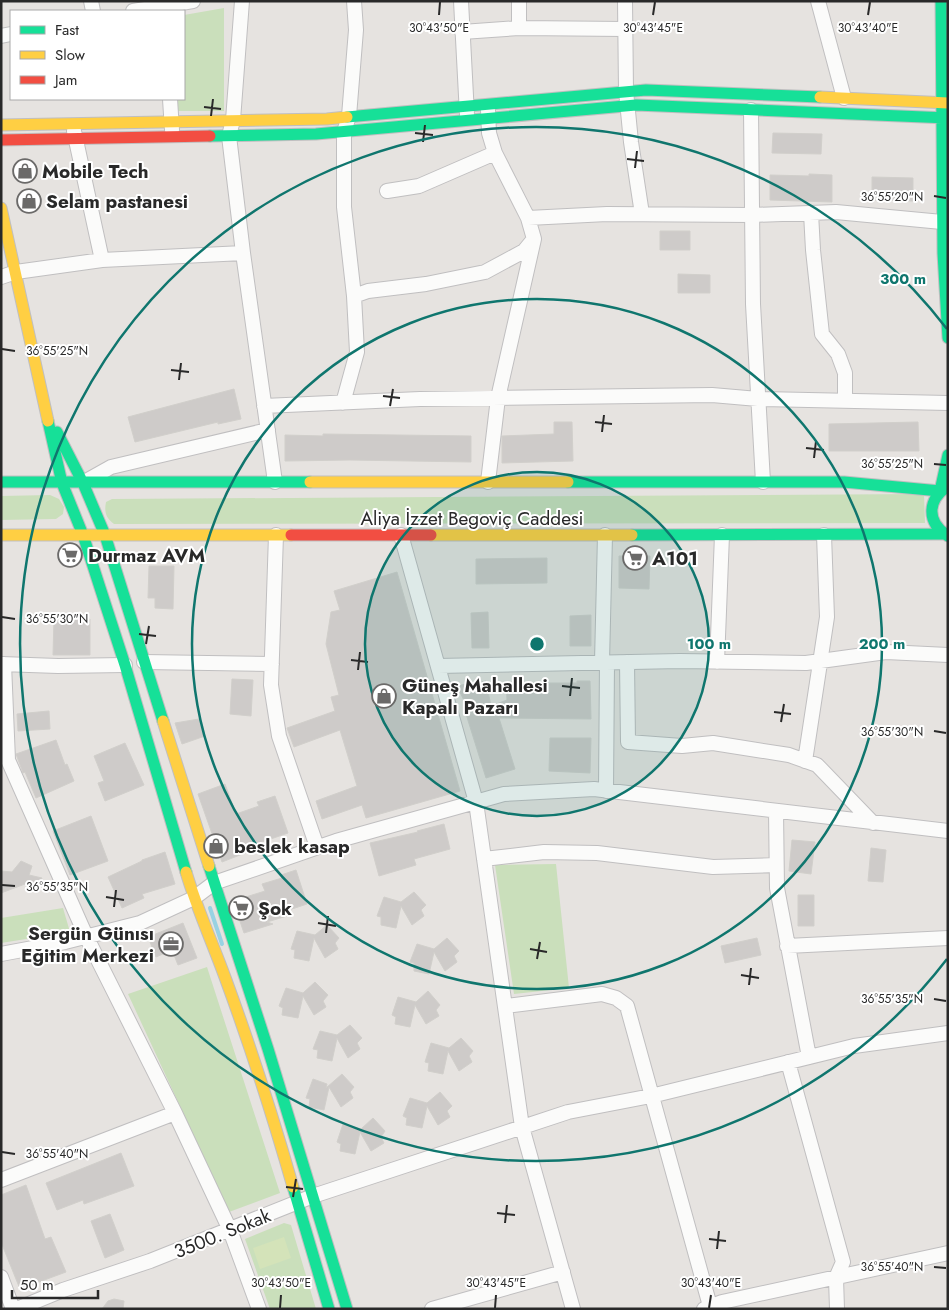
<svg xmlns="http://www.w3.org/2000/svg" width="949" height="1310" viewBox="0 0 949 1310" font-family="Jost,sans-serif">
  <rect width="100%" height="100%" fill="#e6e3e0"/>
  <!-- green -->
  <path fill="#cadfbb" d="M224 8V111H176L175 99H184V15Z
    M924 494 925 523 114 524C106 518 104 512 106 502L112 499Z
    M50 495 59 499 64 507 63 514 56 519 1 520V496Z
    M556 864 569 988 514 994 495 865Z
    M63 908 70 932 1 943V918Z
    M207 967 280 1193 229 1212 128 994Z
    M284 1223 291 1225 316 1309H270L245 1239Z"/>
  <!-- pitch -->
  <path fill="#d4e3b9" d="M284 1237 291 1258 260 1269 253 1248Z"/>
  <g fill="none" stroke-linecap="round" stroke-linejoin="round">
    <!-- stream -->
    <path stroke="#98d2e3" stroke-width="4" d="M210 908 222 944"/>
  </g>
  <!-- building -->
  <path fill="#cecbc9" stroke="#d1cfcb" d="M773 133 822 134 821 154 772 153Z
    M809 174 832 175V202L770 200V175L809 176Z
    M872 177 913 178V201L872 200Z
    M660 231H690V250H660Z
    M678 274 710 275V293H678Z
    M234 389 241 419 218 424V422L135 442 128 417Z
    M554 422H572L573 461 502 463V436L554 434Z
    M918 422 919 451H829V424Z
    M323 434 471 436V462L350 460 285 461V435L323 436Z
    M619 556H650L649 589 619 588Z
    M547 558V583L476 584V559Z
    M149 566H174L173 609 155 608V598H148Z
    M397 572 460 791 366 818 362 805 322 819 316 801 357 786 340 730 294 747 287 728 335 711 331 697 339 695 326 644 331 612 340 610 334 591Z
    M488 612 489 648H472L471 613Z
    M591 615V646H570V616Z
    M54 619H90V655H53Z
    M232 679 253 680 251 716 230 714Z
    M486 681 491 706 507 700 506 682H522V683H577V681H590L591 719 499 718 515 769 486 778 466 714 470 713 458 688 461 685Z
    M49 711 50 729 18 731 17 714Z
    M199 719 205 736 182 744 175 723Z
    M550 738H591L590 773 549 771Z
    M56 740 65 765 67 764 74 781 36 798 25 772 23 773 16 754Z
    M125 743 144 785 105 801 98 783 104 781 94 756Z
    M225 784 236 814 259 806 257 802 275 796 288 833 262 842 263 846 222 862 198 794Z
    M91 816 108 861 70 875 53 831Z
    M444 824 450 849 414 859 416 865 379 876 370 843 418 832 417 831Z
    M792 840 815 842 811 874 789 871Z
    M871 848 886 850 883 882 868 881Z
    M165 852 175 884 142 894 144 898 122 908 108 877 142 861V860Z
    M21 861 32 866 29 875 42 878 39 887 25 884 1 893V871L12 872Z
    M296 870 307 904 286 911 287 916 267 922 273 924 244 933 233 901 265 891 262 884 282 878 281 875Z
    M414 892 426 905 421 910 424 916 412 925 401 906 396 928 381 925V917L377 916 384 897 401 902Z
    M798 895H814V926H798Z
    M183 923 197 958 178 965 172 950 156 957 148 937Z
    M327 925 339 938 335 943 338 949 325 958 314 938 309 961 294 958 295 950 291 949 297 931 315 935Z
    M447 938 459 951 454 956 457 962 445 971 434 952 429 974 414 971V963L410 962 417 944 434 949Z
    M757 938 761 955 725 963 721 946Z
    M315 982 328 995 323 1001 326 1007 314 1015 303 996 298 1018 282 1015 283 1008 279 1006 286 988 303 993Z
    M428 991 440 1005 436 1010 439 1016 426 1024 415 1005 410 1027 395 1024 396 1017 392 1015 398 997 416 1002Z
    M350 1025 362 1038 357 1043 360 1049 348 1058 337 1038 332 1061 317 1058 318 1050 313 1049 320 1031 337 1035Z
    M461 1038 473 1051 469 1056 472 1062 459 1071 448 1051 443 1074 428 1071 429 1063 425 1062 431 1043 449 1048Z
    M342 1074 354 1087 350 1092 353 1098 341 1107 329 1087 324 1110 309 1107 310 1099 306 1098 313 1079 327 1084 326 1088Z
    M440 1092 452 1106 447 1111 450 1117 438 1125 427 1106 422 1128 406 1125 407 1118 403 1116 410 1098 427 1103Z
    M373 1118 385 1131 381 1137 384 1143 371 1151 360 1132 355 1154 340 1151 341 1144 337 1142 343 1124 361 1129Z
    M121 1153 134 1186 84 1204 83 1200 57 1210 46 1183Z
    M26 1185 45 1239 51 1237 66 1272 20 1289 1 1242V1195Z
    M110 1214 124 1250 105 1258 91 1221Z
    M114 1299 124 1301 123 1309H102L108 1301Z"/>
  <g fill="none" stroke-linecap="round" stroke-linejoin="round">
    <!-- street casing -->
    <g stroke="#c0bfc0" stroke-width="16">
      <path id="street" d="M91 1 93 11
        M242 1 233 120 229 136 243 253 275 482
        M461 1 467 115
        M519 1V28
        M625 1 626 91 631 142 642 214
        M818 1 844 98
        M133 11 193 1
        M462 32 519 28 625 29
        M1 36 11 34
        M170 99 172 130
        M488 110 489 133 495 153 528 218 534 239 498 398 488 482
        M751 110 753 304 763 482
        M74 131 102 260
        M387 191 419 186 495 153
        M811 213 813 250 822 334 838 354 845 373V401
        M528 218 607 214 752 215 836 212 942 222
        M1 277 16 272 102 260 243 253
        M354 296 368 291 426 284 485 272 524 251 533 240
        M343 403 357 352 354 296 344 207V132L349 116 356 30 354 1
        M264 406 420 399 712 395 758 399 948 403
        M86 481 111 467 268 430
        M276 535 271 685 279 736 317 847
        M401 535 476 802 522 1127 573 1309
        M144 662 272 664
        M602 662 605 535
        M627 662 628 742 682 746 713 743 789 755 817 765 873 823
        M717 662 722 535
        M1 664 58 666 125 665
        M4 664 8 760 86 936 175 1113 230 1230 259 1309
        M438 666 680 661 806 663 886 652 948 655
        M805 761 827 617 824 535
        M606 791 607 662
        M776 811 777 888 809 1057
        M484 859 544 852 597 853 713 867 776 865
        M787 946 948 938
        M1 954 65 942 140 923 194 898 214 883 336 841 504 794 594 789 948 831
        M506 1006 602 994 616 998 627 1006 710 1306
        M788 1062 843 1262 836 1278 837 1309
        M1 1180 175 1113
        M1 1277 13 1309
        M17 1309 63 1290 150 1261 313 1196 568 1112 651 1096 854 1046 948 1033
        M432 1309 563 1272
        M704 1309 722 1302 948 1253"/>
    </g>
    <!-- fast casing -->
    <g stroke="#c0bfc0" stroke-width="13">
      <path id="fast" d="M941 1 943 253 948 338
        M347 117 646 90 820 97
        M210 136 316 134 636 105 948 118
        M48 421 62 483 83 535 125 665 186 872
        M57 432 83 483 105 535 163 721
        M1 482H310
        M568 482H844L940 491
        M948 486C927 500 926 522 948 536
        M940 491 948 455
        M632 535 943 534
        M209 866 268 1049 347 1309
        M293 1187 329 1309"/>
    </g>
    <!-- slow casing -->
    <g stroke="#c0bfc0" stroke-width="13">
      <path id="slow" d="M820 97 948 103
        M1 125 327 119 347 117
        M1 208 48 421
        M310 482H568
        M1 535H291
        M431 535H632
        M163 721 209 866
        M186 872C197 909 213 944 226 980 251 1048 273 1117 293 1187"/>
    </g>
    <!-- jam casing -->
    <g stroke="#c0bfc0" stroke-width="13">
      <path id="jam" d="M1 140 210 136
        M291 535H431"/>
    </g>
    <!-- street -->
    <use href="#street" stroke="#fbfbfa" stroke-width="14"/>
    <!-- fast -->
    <use href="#fast" stroke="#16e098" stroke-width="11"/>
    <!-- slow -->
    <use href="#slow" stroke="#ffcf43" stroke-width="11"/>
    <!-- jam -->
    <use href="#jam" stroke="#f24e42" stroke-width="11"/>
  </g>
  <!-- ticks -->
  <path fill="none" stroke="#292929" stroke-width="2" d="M439 15 440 2M653 15 655 2M868 15 870 2M204 107 221 109M211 116 213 99M415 133 433 135M423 142 425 125M627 159 644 161M635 168 637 151M934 196 946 198M2 349 15 351M171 370 189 372M179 380 181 363M383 396 400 398M390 406 393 389M595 422 612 424M602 432 604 415M806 448 824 450M814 458 816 441M934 464 946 465M2 617 15 619M139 634 156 636M146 644 149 626M351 660 368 662M358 670 360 652M562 686 580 688M570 696 572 678M774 712 791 714M781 722 784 704M934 731 946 733M2 885 15 886M106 897 124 900M114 907 116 890M318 923 336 926M326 933 328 916M530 949 547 952M537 959 540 942M741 975 759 978M749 985 751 968M934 999 946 1001M2 1152 15 1154M286 1187 303 1189M293 1197 296 1179M497 1213 515 1215M505 1223 507 1205M709 1239 726 1241M717 1249 719 1231M934 1267 946 1268M280 1308 281 1295M495 1308 496 1295M709 1308 711 1295"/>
  <!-- distance rings -->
  <circle cx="537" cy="644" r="172" fill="#0f766e" fill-opacity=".12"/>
  <g fill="none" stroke="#0f766e" stroke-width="2.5">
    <circle cx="537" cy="644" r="172"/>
    <circle cx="537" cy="644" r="345"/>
    <path d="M947 959A517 517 0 1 1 947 329"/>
  </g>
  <!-- icons -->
  <defs>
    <g id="shop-ring" transform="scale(1.25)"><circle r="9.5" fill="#fff" stroke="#6b6a69" stroke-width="1.5"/><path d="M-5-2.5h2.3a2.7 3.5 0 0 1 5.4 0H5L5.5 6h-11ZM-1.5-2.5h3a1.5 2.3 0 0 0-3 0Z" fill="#6b6a69"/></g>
    <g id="supermarket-ring" transform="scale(1.25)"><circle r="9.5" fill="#fff" stroke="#6b6a69" stroke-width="1.5"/><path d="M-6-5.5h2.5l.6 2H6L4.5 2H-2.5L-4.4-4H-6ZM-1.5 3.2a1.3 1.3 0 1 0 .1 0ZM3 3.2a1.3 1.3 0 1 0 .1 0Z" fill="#6b6a69"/></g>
    <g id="office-ring" transform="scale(1.25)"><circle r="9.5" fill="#fff" stroke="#6b6a69" stroke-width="1.5"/><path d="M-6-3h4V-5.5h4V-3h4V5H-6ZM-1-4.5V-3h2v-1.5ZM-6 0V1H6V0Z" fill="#6b6a69"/></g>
  </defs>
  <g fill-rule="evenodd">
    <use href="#shop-ring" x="25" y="171"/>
    <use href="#shop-ring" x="29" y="201"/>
    <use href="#supermarket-ring" x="70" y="555"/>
    <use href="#supermarket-ring" x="635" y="558"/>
    <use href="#shop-ring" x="384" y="696"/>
    <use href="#shop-ring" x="216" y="846"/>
    <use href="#supermarket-ring" x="241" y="908"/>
    <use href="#office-ring" x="171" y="944"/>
  </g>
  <g text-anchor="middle" stroke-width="4" stroke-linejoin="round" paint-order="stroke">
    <!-- poi labels -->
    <g font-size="19" font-weight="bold" fill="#292929" stroke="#fff" text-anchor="start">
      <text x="42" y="178">Mobile Tech</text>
      <text x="46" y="208">Selam pastanesi</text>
      <text x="88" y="562">Durmaz AVM</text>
      <text x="652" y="565">A101</text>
      <text x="402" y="692">Güneş Mahallesi<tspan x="402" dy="22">Kapalı Pazarı</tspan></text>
      <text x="234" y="853">beslek kasap</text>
      <text x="258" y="915">Şok</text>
      <text x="154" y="940" text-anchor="end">Sergün Günısı<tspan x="154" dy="22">Eğitim Merkezi</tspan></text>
    </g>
    <!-- street labels -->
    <g font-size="19" fill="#292929" stroke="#fff">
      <text x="472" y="525">Aliya İzzet Begoviç Caddesi</text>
      <text transform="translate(222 1233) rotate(-22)" y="7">3500. Sokak</text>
    </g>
  </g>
  <g font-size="12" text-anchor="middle" fill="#292929" stroke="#fff" stroke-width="4" stroke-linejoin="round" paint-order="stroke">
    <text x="439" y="32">30°43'50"E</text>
    <text x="653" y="32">30°43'45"E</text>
    <text x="868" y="32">30°43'40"E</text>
    <text x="892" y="201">36°55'20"N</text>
    <text x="57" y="355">36°55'25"N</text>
    <text x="892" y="468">36°55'25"N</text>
    <text x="57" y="623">36°55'30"N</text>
    <text x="892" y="736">36°55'30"N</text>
    <text x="57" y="891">36°55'35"N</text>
    <text x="892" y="1003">36°55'35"N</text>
    <text x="57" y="1158">36°55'40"N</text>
    <text x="892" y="1271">36°55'40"N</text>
    <text x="281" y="1287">30°43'50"E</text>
    <text x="496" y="1287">30°43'45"E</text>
    <text x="711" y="1287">30°43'40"E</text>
  </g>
  <circle cx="537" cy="644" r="8" fill="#0f766e" stroke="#fff" stroke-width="2.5"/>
  <g font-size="15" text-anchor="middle" font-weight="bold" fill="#0f766e" stroke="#fff" stroke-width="4" stroke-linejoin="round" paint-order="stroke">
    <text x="903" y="284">300 m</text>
    <text x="709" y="649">100 m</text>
    <text x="882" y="649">200 m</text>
  </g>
  <!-- border -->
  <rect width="949" height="1310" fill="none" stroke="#292929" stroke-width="5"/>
  <!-- legend -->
  <rect x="10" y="10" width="175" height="90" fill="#ffffff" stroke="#a9a9a9"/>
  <rect x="20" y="26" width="25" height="8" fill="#16e098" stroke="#a9a9a9"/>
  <text x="55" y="35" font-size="15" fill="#292929">Fast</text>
  <rect x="20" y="51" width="25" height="8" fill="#ffcf43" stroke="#a9a9a9"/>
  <text x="55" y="60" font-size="15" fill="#292929">Slow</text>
  <rect x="20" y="76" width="25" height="8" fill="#f24e42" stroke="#a9a9a9"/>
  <text x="55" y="85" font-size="15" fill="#292929">Jam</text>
  <!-- scale -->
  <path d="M12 1290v8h86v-8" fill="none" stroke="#292929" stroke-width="2.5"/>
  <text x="20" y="1290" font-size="15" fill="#292929" stroke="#ffffff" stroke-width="4" paint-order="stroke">50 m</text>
</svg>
